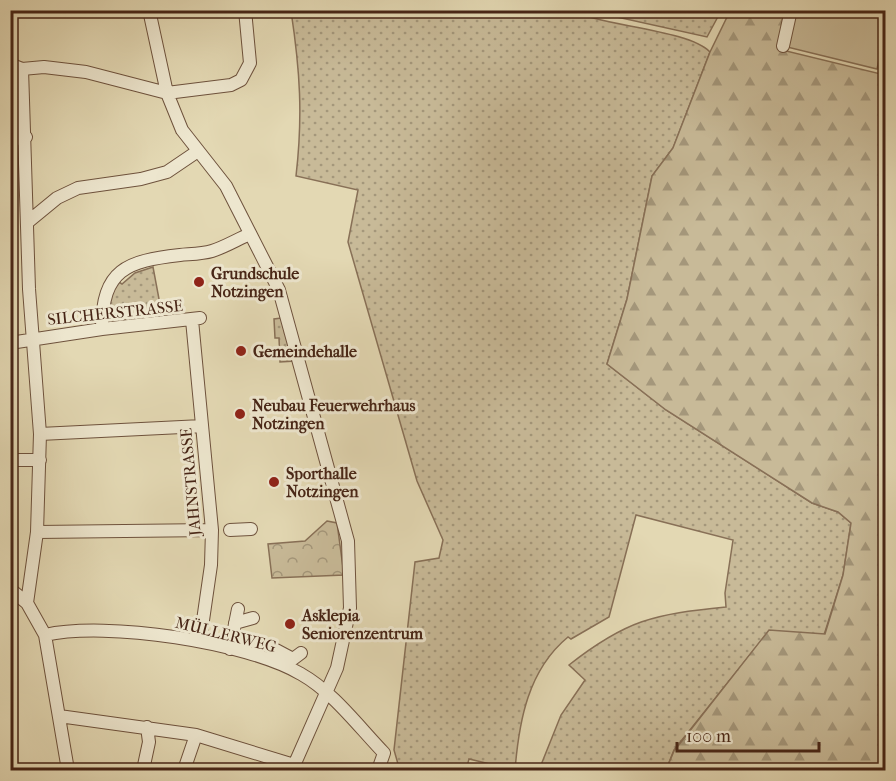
<svg xmlns="http://www.w3.org/2000/svg" width="896" height="781" viewBox="0 0 896 781" font-family="'IM FELL French Canon',serif">
  <defs>
    <pattern id="grass-dots" width="8" height="8" patternUnits="userSpaceOnUse" patternTransform="scale(1.5)"><rect width="8" height="8" fill="#c8ba98"/><path d="M2 2h.1M6 6h.1" fill="none" stroke="#a4977b" stroke-width="1.8" stroke-linecap="round"/></pattern>
    <pattern id="forest-firs" width="22" height="20" patternUnits="userSpaceOnUse" patternTransform="scale(1.5)"><rect width="22" height="20" fill="#c8ba98"/><path d="M5 1l3.5 6h-7zM16 11l3.5 6h-7z" fill="#a4977b"/></pattern>
    <pattern id="park-crowns" width="20" height="18" patternUnits="userSpaceOnUse" patternTransform="scale(1.5)"><rect width="20" height="18" fill="#c8ba98"/><path d="M2 6a3 3 0 1 1 6 0M12 15a3 3 0 1 1 6 0" fill="none" stroke="#a4977b"/></pattern>
  </defs>
  <rect width="100%" height="100%" fill="#e3d8b3"/>
  <filter id="stains"><feTurbulence type="fractalNoise" baseFrequency=".00333" numOctaves="4"/><feColorMatrix values="0 0 0 0 .2 0 0 0 0 .09 0 0 0 0 .02 0 0 0 .5 -.17"/></filter>
  <radialGradient id="worn" r=".72"><stop offset=".6" stop-color="#630" stop-opacity="0"/><stop offset="1" stop-color="#630" stop-opacity=".3"/></radialGradient>
  <!-- grass -->
  <path fill="url(#grass-dots)" stroke="#887057" stroke-width="1.5" d="M291 11H571C603 26 690 30 710 52L673 148 652 176 627 299 607 364 666 410 812 503 838 512 851 523 843 575 824 635 769 631 674 750 666 770H539L561 715 585 680 569 665C626 620 654 614 726 607L725 593 733 540 636 515 609 617 571 639 568 637C528 670 519 721 515 770L469 759 466 770H404L398 764 394 750 415 562 439 558 443 540 417 481 348 242 358 190 296 176C303 116 300 70 291 11Z
    M590 11H721L707 37Z
    M153 267 162 315 134 317V325L102 329 114 279 122 284 135 273Z
    M281 318 295 361 280 362 279 338H275L274 319Z"/>
  <!-- forest -->
  <path fill="url(#forest-firs)" stroke="#887057" stroke-width="1.5" d="M730 11H773L789 14 782 50 885 75V770H666L674 751 769 630 825 634 843 575 851 523 838 512 812 503 666 410 607 364 627 299 652 176 673 148 710 52Z"/>
  <!-- park -->
  <path fill="url(#park-crowns)" stroke="#887057" stroke-width="1.5" d="M327 521 337 523 344 575 272 578 268 544 305 541Z"/>
  <!-- garden -->
  <path fill="#c8ba98" stroke="#887057" stroke-width="1.5" d="M792 11H885V33L877 69 783 46Z"/>
  <g fill="none" stroke-linecap="round" stroke-linejoin="round">
    <!-- minor casing -->
    <g stroke="#6e523d" stroke-width="14">
      <path id="minor" d="M149 10 167 93 182 130 226 186 279 290 348 541 350 608 337 668 292 770
        M783 46 791 10
        M10 64 22 69 44 67 86 72 167 93 231 85 241 80 250 63 245 10
        M22 69 29 289 40 434 37 532 27 603
        M10 140 26 137
        M29 221 57 198 78 188 141 179 167 172 198 151
        M192 320 212 530 211 565 200 641
        M102 329C102 269 127 261 180 255 190 254 202 254 212 251 225 247 238 239 250 234
        M10 343 102 329 200 318
        M40 434 202 426
        M10 460H40
        M230 530 251 529
        M37 532 212 530
        M10 589 27 603 45 635 68 770
        M235 623 253 618
        M45 635C106 621 247 642 301 674 333 692 358 726 384 753L378 770
        M230 649 238 609
        M276 650 293 659 301 653
        M59 716 196 735 294 765
        M143 770 149 742 147 727
        M184 770 196 735"/>
    </g>
    <!-- minor -->
    <use href="#minor" stroke="#ede6ce" stroke-width="12"/>
  </g>
  <!-- markers -->
  <g fill="#8f2418" stroke="#ede6ce" stroke-width="2">
    <circle cx="199" cy="282" r="6"/>
    <circle cx="241" cy="351" r="6"/>
    <circle cx="240" cy="414" r="6"/>
    <circle cx="274" cy="482" r="6"/>
    <circle cx="290" cy="624" r="6"/>
  </g>
  <g text-anchor="middle" stroke-width="6" stroke-linejoin="round" paint-order="stroke">
    <!-- poi labels -->
    <g font-size="16" font-weight="bold" fill="#472516" stroke="#ede6ce" text-anchor="start">
      <text x="211" y="279">Grundschule<tspan x="211" dy="18">Notzingen</tspan></text>
      <text x="253" y="357">Gemeindehalle</text>
      <text x="252" y="411">Neubau Feuerwehrhaus<tspan x="252" dy="18">Notzingen</tspan></text>
      <text x="286" y="479">Sporthalle<tspan x="286" dy="18">Notzingen</tspan></text>
      <text x="302" y="621">Asklepia<tspan x="302" dy="18">Seniorenzentrum</tspan></text>
    </g>
    <!-- street labels -->
    <g font-size="16" fill="#472516" stroke="#ede6ce">
      <text transform="translate(115 312) rotate(-6)" y="6">SILCHERSTRASSE</text>
      <text transform="translate(190 482) rotate(-95)" y="6">JAHNSTRASSE</text>
      <text transform="translate(226 634) rotate(14)" y="6">MÜLLERWEG</text>
    </g>
  </g>
  <!-- margin -->
  <rect width="896" height="781" fill="none" stroke="#e3d8b3" stroke-width="36"/>
  <rect x="12" y="12" width="872" height="757" fill="none" stroke="#472516" stroke-width="3"/>
  <rect x="18" y="18" width="860" height="745" fill="none" stroke="#472516" stroke-width="1.5"/>
  <!-- scale -->
  <path d="M677 742v9h142v-9" fill="none" stroke="#472516" stroke-width="3"/>
  <text x="686" y="742" font-size="18" fill="#472516" stroke="#ede6ce" stroke-width="4.5" paint-order="stroke">100 m</text>
  <rect width="100%" height="100%" filter="url(#stains)"/>
  <rect width="100%" height="100%" fill="url(#worn)"/>
</svg>
